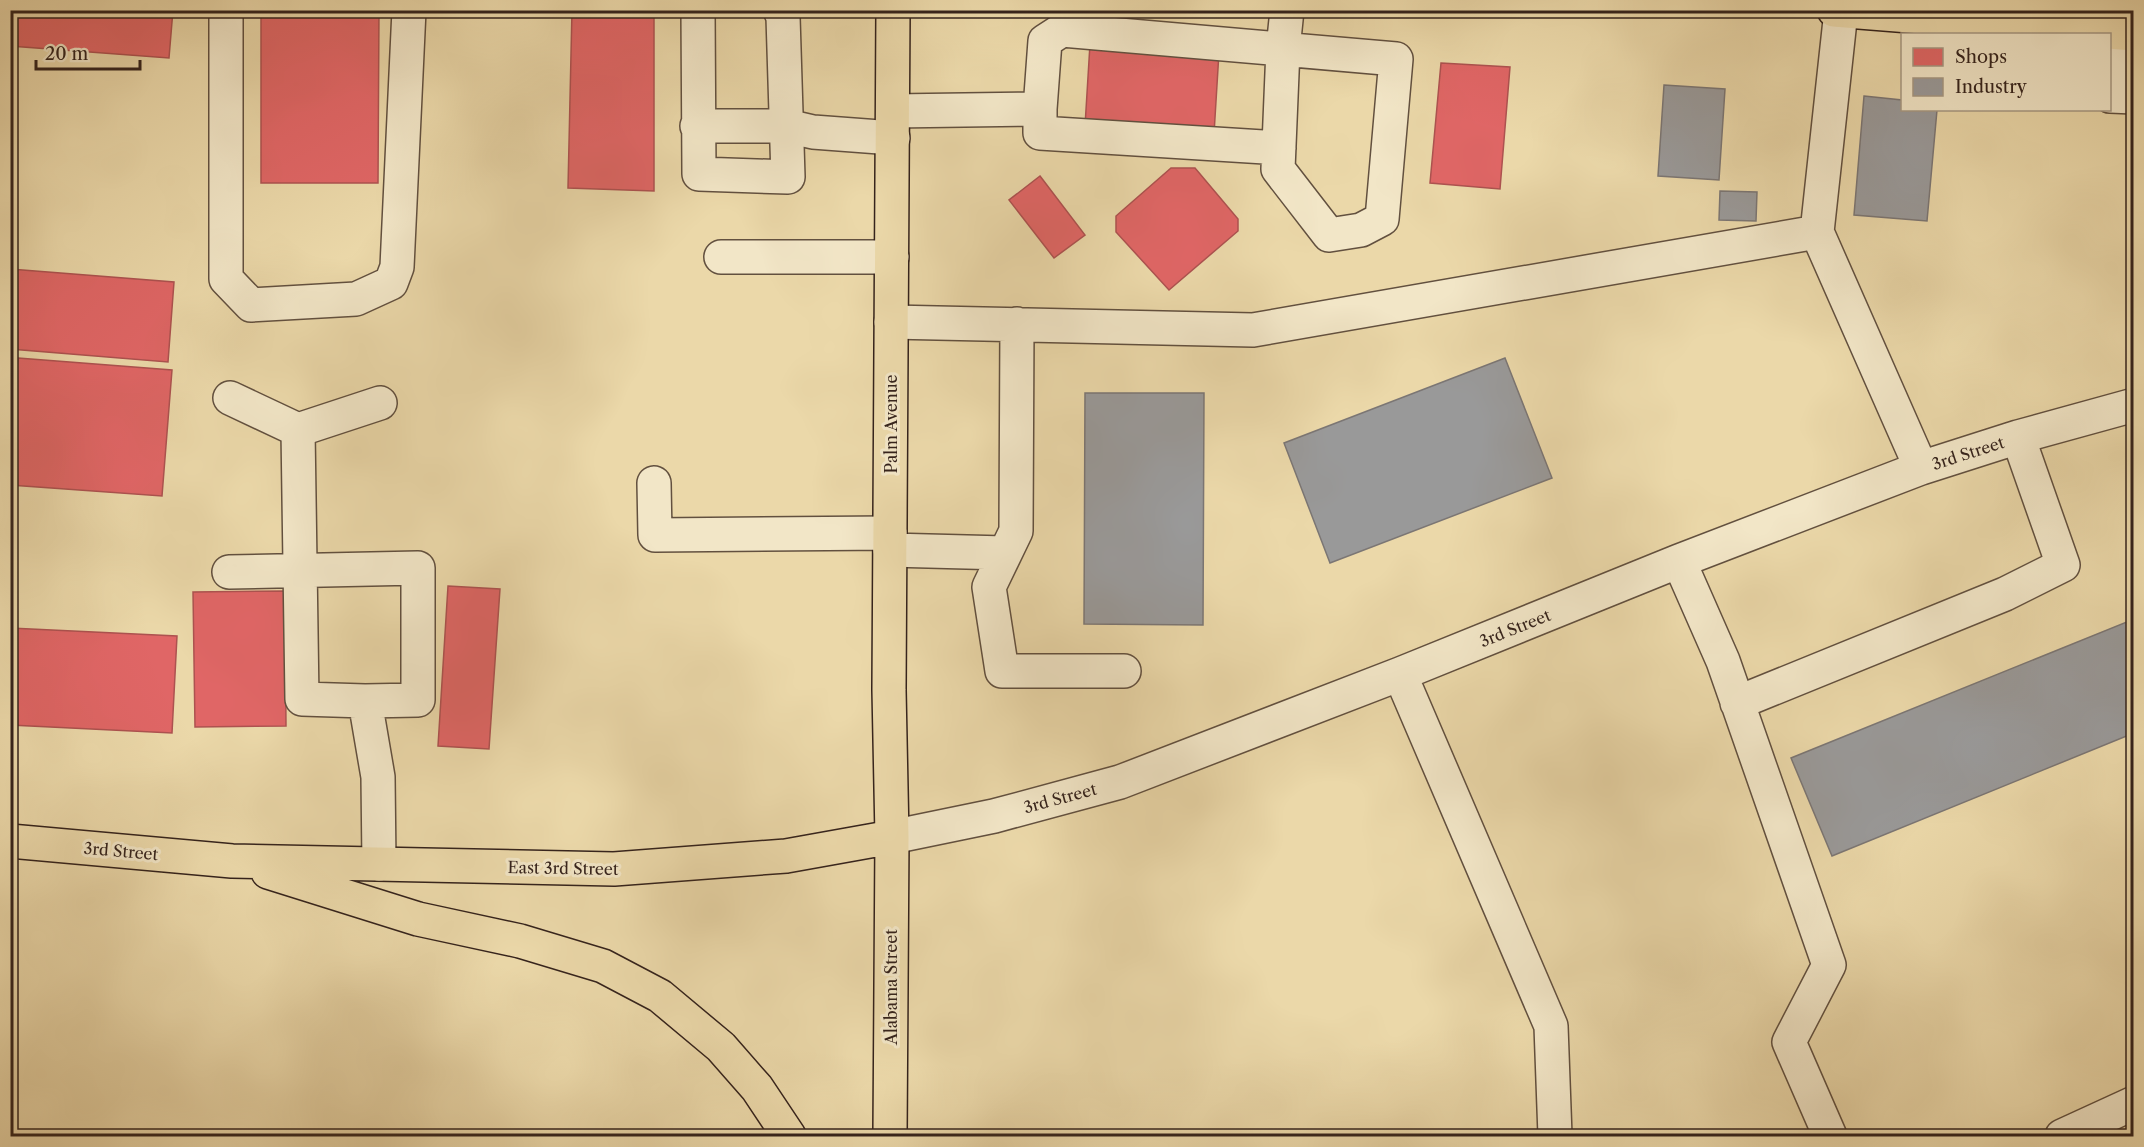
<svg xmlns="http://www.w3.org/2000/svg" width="2144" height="1147" viewBox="0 0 2144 1147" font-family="'Libre Caslon Text',serif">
  <rect width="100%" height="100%" fill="#ebd8a9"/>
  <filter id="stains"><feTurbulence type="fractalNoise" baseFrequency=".00333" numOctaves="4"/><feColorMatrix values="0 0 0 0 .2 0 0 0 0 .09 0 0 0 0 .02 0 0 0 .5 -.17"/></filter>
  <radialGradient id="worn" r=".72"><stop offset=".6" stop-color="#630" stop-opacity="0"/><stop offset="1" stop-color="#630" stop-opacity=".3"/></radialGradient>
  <!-- shops -->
  <path fill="#e06666" stroke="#ad5250" stroke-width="1.5" d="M10 10H173L169 58 10 46Z
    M261 10H379L378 183H261Z
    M572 10H654V191L568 188Z
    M1090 44 1219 52 1214 134 1085 126Z
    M1441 63 1510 67 1500 189 1430 183Z
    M1171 168H1195L1238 219V231L1169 290 1116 232V216Z
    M1040 176 1085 235 1054 258 1009 200Z
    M10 269 174 282 168 362 10 349Z
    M18 358 172 370 162 496 10 485V448Z
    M448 586 500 589 489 749 438 746Z
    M285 591 286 726 195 727 193 592Z
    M10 628 177 636 172 733 10 725Z"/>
  <!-- industry -->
  <path fill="#999" stroke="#7b7674" stroke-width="1.5" d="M1664 85 1725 89 1719 180 1658 176Z
    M1864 96 1902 100V110H1937L1927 221 1854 215Z
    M1720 191 1757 192 1756 221 1719 220Z
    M1505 358 1552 478 1330 563 1284 443Z
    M1085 393H1204L1203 625 1084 624Z
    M2134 619V733L1832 856 1791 758Z"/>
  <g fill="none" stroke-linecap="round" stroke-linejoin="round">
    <!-- minor casing -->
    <g stroke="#62503f" stroke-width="36">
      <path id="minor" d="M226 10V279L251 305 356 299 391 283 397 267 409 10
        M698 10 699 174 788 177 783 17 780 10
        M1841 11 1817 232 1921 468
        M2111 32 2110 96 2134 97
        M1040 109V133L1279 148
        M893 111 1040 109 1045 41 1062 30 1396 59 1382 219 1361 230 1329 235 1278 169 1283 49 1287 10
        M697 126H787L813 132 893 138
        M721 257H892
        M891 322 1253 330 1817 232
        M1017 324 1016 531 989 587 1002 671H1124
        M230 398 298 430
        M654 483 655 535 890 533
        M890 550 1005 553
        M1679 561 1723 661 1829 965 1789 1042 1830 1136
        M229 572 418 568V700L365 701
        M1400 674 1551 1026 1555 1136
        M1737 703 2005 594 2063 565 2018 437
        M892 837 994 816 1120 782 1400 674 1679 561 1921 468 2018 437 2134 405
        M379 864 378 777 365 701 302 699 298 430 380 403
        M2062 1136 2134 1103"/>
    </g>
    <!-- major casing -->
    <g stroke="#35231c" stroke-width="36">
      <path id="major" d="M1834 10 2134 34
        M10 841 232 861 614 869 786 856 892 837
        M268 872 418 919 520 941 603 966 660 996 721 1047 757 1088 789 1136
        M890 1136 892 837 889 690 893 10"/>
    </g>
    <!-- minor -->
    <use href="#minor" stroke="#f2e6c7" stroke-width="33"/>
    <!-- major -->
    <use href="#major" stroke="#ebd8a9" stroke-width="33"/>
  </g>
  <g text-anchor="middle" stroke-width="6" stroke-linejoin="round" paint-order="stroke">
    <!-- street labels -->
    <g font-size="16" fill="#35231c" stroke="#f2e6c7">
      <text transform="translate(891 424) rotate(-90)" y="6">Palm Avenue</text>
      <text transform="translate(1968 453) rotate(-18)" y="6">3rd Street</text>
      <text transform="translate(1515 628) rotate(-22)" y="6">3rd Street</text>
      <text transform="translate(1060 798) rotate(-15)" y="6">3rd Street</text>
      <text transform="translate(121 851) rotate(5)" y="6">3rd Street</text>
      <text transform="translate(563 868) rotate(1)" y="6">East 3rd Street</text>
      <text transform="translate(891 987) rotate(-90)" y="6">Alabama Street</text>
    </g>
  </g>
  <!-- margin -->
  <rect width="2144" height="1147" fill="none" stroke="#ebd8a9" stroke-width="36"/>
  <rect x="12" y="12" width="2120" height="1123" fill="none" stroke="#35231c" stroke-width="3"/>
  <rect x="18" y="18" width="2108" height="1111" fill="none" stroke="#35231c" stroke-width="1.5"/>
  <!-- legend -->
  <rect x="1901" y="33" width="210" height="78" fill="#f2e6c7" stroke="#a69883" stroke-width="1.5"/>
  <rect x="1913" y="48" width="30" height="18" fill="#e06666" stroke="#a69883" stroke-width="1.5"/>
  <text x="1955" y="63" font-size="18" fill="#35231c">Shops</text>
  <rect x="1913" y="78" width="30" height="18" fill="#999999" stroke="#a69883" stroke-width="1.5"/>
  <text x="1955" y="93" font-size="18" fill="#35231c">Industry</text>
  <!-- scale -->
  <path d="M36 60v9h104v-9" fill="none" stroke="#35231c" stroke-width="3"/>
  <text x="45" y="60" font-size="18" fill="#35231c" stroke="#f2e6c7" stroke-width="4.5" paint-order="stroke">20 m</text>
  <rect width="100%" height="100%" filter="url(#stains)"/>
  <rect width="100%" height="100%" fill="url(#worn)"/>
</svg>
